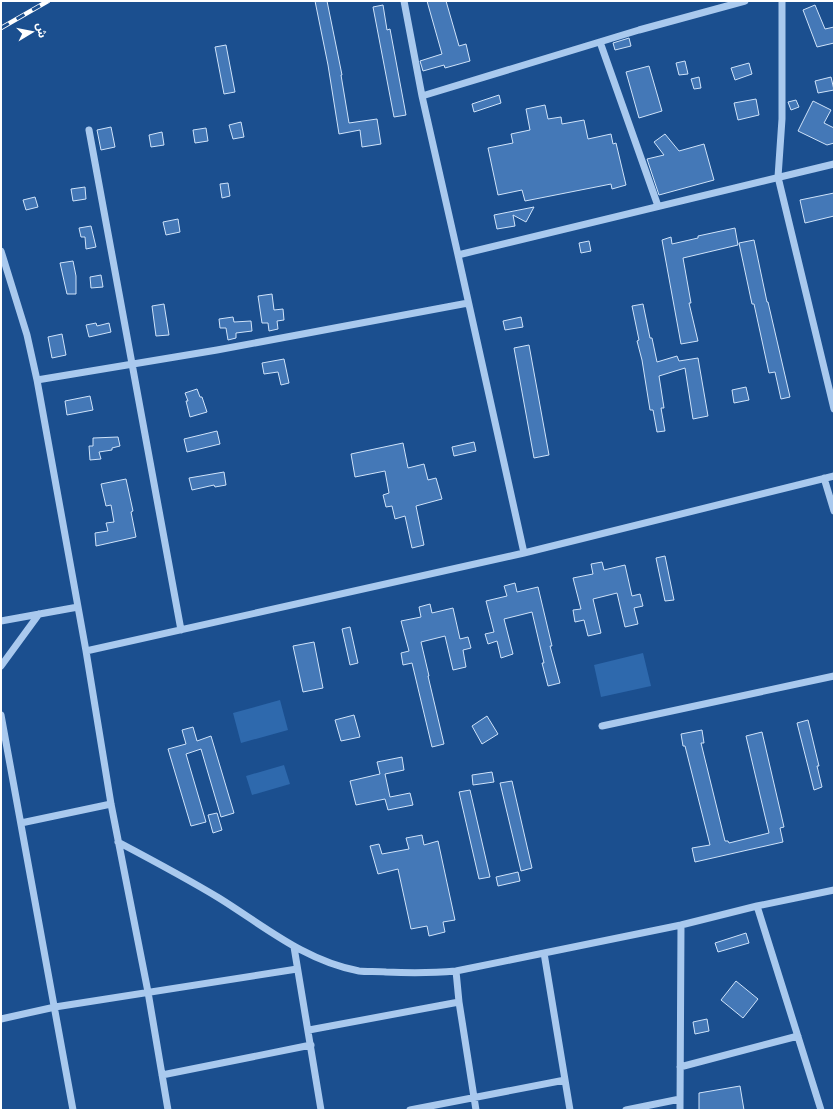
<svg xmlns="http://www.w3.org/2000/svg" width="835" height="1111" viewBox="0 0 835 1111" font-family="'Archivo Narrow','Noto Sans Arabic',sans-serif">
  <rect width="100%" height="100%" fill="#1b4f8f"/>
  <!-- pitch -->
  <path fill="#2e69ad" d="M643 653 651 686 601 697 594 665Z
    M280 700 288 730 241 743 233 713Z
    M284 765 290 784 252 795 246 776Z"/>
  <!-- building -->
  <path fill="#4478b7" stroke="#cfe3fa" d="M315 1H327L342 75H341L349 123 377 119 381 144 362 147 360 130 339 134 328 65Z
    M427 1H446L459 46 466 44 470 61 445 68 444 65 423 71 420 61 442 54Z
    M383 5 387 30 390 29 406 115 394 117 373 7Z
    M815 5 825 29 834 27V43L817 47 803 10Z
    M629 38 631 46 615 50 613 43Z
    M226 45 235 92 224 94 215 47Z
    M685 61 688 74 679 75 676 63Z
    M749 63 752 74 735 80 731 68Z
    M649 66 662 111 639 118 626 72Z
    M699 77 701 88 694 89 691 79Z
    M831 77 834 90 818 93 815 81Z
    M499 95 501 103 474 112 472 104Z
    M756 99 759 115 738 120 734 103Z
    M796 100 799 107 791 110 788 102Z
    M813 101 831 110 824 123 834 128V143L827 145 798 131Z
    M545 105 548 119 561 117 562 124 584 120 588 139 611 134 613 144 616 143 626 185 612 189 611 184 525 201 522 190 498 195 488 148 513 143 511 134 530 130 526 109Z
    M241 122 244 137 233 139 229 125Z
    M111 127 115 147 101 150 97 130Z
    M206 128 208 141 195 143 193 130Z
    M162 132 164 145 151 147 149 135Z
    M665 134 679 151 704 144 714 180 659 195 647 159 664 155 654 142Z
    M228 183 230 196 222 198 220 184Z
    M85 187 86 199 73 201 71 189Z
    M834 193V216L805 223 800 200Z
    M35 197 38 207 26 210 23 200Z
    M534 207 526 222 513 215 515 226 497 229 494 215Z
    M178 219 180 232 166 235 163 222Z
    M91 226 96 247 86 249 85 237H81L79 228Z
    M735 228 738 245 683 258 691 303H689L698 341 681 344 662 240 671 237 672 244 698 238V236Z
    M754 240 767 302H768L790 397 781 399 775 372 769 373 754 304H752L739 243Z
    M589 241 591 251 581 253 579 243Z
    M73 261 76 276V294H67L60 263Z
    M101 275 103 287 91 288 90 277Z
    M272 294 274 310 283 309 284 320 277 321 278 329 269 331 268 323H262L258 296Z
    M164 304 169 335 156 336 152 306Z
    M643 304 650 338H652L657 362 677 356 679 361 698 358 708 416 693 419 685 368 659 376 664 408H661L665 431 657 432 653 410H650L642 360 637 341 639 340 632 306Z
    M233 317 234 322 251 321 252 331 236 333V338L228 340 226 328H220L219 319Z
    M521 317 523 327 505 330 503 321Z
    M96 323 97 326 109 323 111 332 89 337 86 325Z
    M62 334 66 355 52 358 48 337Z
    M529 345 549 455 534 458 514 348Z
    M284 359 289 383 281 385 278 372 264 374 262 363Z
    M746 387 749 400 734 403 732 390Z
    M197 389 200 397H202L207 412 190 417 186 401H188L185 393Z
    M90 396 93 410 67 415 65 401Z
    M217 431 220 444 187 452 184 439Z
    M118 437 120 446 112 448V450L99 452 101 459 90 460 89 446H93V438Z
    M474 442 476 451 454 456 452 447Z
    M403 443 408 468 424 464 428 480 436 478 442 499 416 506 424 545 412 548 405 516 395 519 392 506 386 507 383 495 389 493 385 471 355 477 351 454Z
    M224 472 226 485 215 487 214 485 192 490 189 478Z
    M126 479 133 511 131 512 136 537 96 546 95 533 108 531 106 523 114 522 111 505 106 506 101 484Z
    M665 556 674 600 665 601 656 558Z
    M602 562 604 570 625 565 632 596 640 594 643 606 634 608 638 624 625 627 617 593 593 599 601 633 588 636 584 620 575 622 573 610 581 609 573 578 593 574 591 564Z
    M515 583 517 592 538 587 552 646H550L560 683 548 686 542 663H544L532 612 504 619 513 654 501 658 497 641 488 644 485 634 494 632 486 601 507 596 504 586Z
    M430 604 432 613 453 608 460 639 468 637 471 648 463 650 466 667 453 670 445 636 421 642 429 676H428L444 744 432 747 412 663 403 665 401 653 409 651 401 621 421 617 419 607Z
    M350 627 358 663 350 665 342 629Z
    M314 642 323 688 303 692 293 646Z
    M354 715 360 737 341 741 335 720Z
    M487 716 498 734 482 744 472 726Z
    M808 720 819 766H817L822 787 814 790 797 723Z
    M193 727 197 741 211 736 234 813 221 817 201 749 186 754 206 822 191 826 168 749 186 744 182 730Z
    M702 730 704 743H701L725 841H728L729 843 769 833 746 736 762 732 784 827 780 828 783 842 695 862 692 848 710 845 685 746H683L681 734Z
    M402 757 404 770 385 774 390 797 410 793 413 805 388 810 385 799 356 805 350 781 380 774 377 762Z
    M492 772 494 782 473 785 472 775Z
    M512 781 532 868 521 871 500 783Z
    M470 790 490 877 479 879 459 792Z
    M217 813 222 830 213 833 208 815Z
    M422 835 424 845 438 841 455 920 443 922 445 932 429 936 427 926 411 929 398 869 378 874 370 846 379 844 382 854 409 849 406 838Z
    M518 872 520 881 498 886 496 877Z
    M746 933 749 943 718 952 715 943Z
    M736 981 758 999 743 1018 721 1000Z
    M707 1019 709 1031 695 1034 693 1022Z
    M740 1086 744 1110H699V1093Z"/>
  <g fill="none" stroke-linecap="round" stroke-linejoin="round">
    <!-- minor -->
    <path stroke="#a9c9ee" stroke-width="7" d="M404 1 422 96 458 255 524 553
      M782 1V119L778 177 834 409
      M600 42 658 206
      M422 96 639 30 745 1
      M89 130 181 630
      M1 251 27 335 37 380 86 651 111 804 148 992 168 1110
      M458 255 834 164
      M37 380 217 350 468 303
      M824 478 834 511
      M1 621 78 607
      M86 651 524 553 834 476
      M1 666 39 614
      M1 715 73 1110
      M602 726 834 676
      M21 823 111 804
      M118 842C152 860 186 878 219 898 264 926 305 961 359 971 367 972 377 971 386 972 409 973 433 973 456 971L681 925 757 906 834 890
      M757 906 821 1110
      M294 947 321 1110
      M544 953 570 1110
      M456 971 459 1002 476 1110
      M1 1019 55 1007 297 969
      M309 1030 459 1002
      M680 1067 798 1036
      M162 1075 311 1045
      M410 1110 565 1080
      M626 1110 680 1099
      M680 1110 681 925"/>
    <!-- rail casing -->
    <g stroke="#fff" stroke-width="4.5">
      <path id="rail" d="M1 28 48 1"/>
    </g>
    <!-- rail -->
    <use href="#rail" stroke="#1b4f8f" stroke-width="3" stroke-dasharray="9" stroke-linecap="butt"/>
  </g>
  <!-- border -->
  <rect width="835" height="1111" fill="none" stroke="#ffffff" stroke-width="4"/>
  <!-- north arrow -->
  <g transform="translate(32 32) rotate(80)" stroke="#1b4f8f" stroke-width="3" paint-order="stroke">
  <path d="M0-3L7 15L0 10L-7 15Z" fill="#ffffff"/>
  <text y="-6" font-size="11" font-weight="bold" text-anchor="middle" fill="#ffffff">ش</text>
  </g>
</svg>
